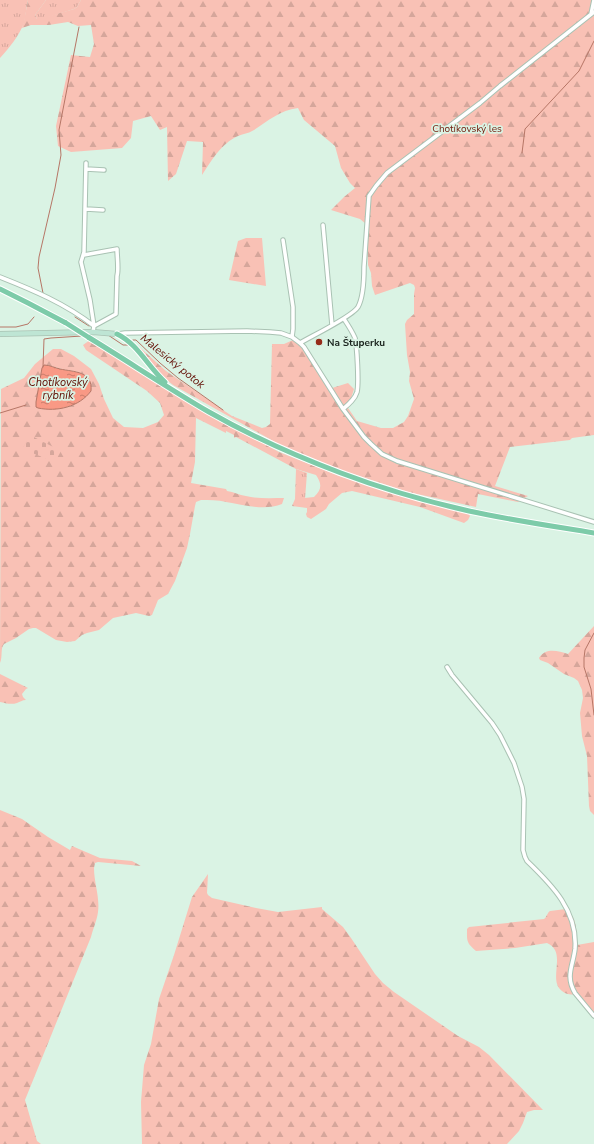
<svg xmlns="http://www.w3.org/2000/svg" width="594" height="1144" viewBox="0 0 594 1144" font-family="'Nunito Sans',sans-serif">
  <defs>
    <pattern id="grass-tufts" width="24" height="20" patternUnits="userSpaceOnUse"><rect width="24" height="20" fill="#f9c1b5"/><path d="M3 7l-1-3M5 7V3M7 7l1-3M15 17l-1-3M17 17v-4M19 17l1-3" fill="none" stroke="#d5a69b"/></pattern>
    <pattern id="forest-firs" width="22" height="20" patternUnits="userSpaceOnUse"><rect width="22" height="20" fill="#f9c1b5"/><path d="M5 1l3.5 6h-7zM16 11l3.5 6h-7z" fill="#d5a69b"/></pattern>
    <pattern id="cemetery-stones" width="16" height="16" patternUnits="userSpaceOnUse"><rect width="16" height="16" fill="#f9c1b5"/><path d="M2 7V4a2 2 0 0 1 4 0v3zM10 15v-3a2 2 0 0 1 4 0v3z" fill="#d5a69b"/></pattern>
    <pattern id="water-ripples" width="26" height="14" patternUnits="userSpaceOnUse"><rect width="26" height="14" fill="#f99985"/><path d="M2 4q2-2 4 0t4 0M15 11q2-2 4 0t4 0" fill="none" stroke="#c97d6c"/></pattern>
  </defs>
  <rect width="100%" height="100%" fill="#daf3e4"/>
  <!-- grass -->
  <path fill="url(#grass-tufts)" d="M0 0H28C26 7 26 16 24 23 19 36 9 48 0 58Z
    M46 0H81L77 7 74 9 42 19H37L35 15Z
    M296 469 307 473 305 499H295Z"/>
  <!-- forest -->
  <path fill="url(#forest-firs)" fill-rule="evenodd" d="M28 0H46L35 15 37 19H39L74 9 77 7 81 0H594V435L572 438 570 440 510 447 495 486 528 496 518 502 478 494 476 507 408 492 341 470 282 446 173 385 162 376 136 347V344L166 371 226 412 232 416 262 428 266 427 270 424 272 344H284L293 340C308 349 320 374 329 389L348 383 354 389 348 408 357 421 381 428H393L404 422 408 416 414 399 409 381 410 372 407 355 405 324 407 320 414 314V294L415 288 414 285 410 283 375 295 372 286 371 273 368 265 367 232 366 224 360 219 331 210 344 197 355 188 350 183 341 168 335 146 304 120 298 108C280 110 268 121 254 130 248 134 240 134 234 138 220 146 211 161 202 175L203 142 187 141 176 174 168 181 167 127 160 130 151 116 133 121 131 138 122 148 71 152 58 146 56 126 71 55 90 57 94 44 91 25 78 26 68 22 49 25H31L22 28 24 21Z
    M246 238H262L266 286 229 280 238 241Z
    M90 340 185 400 279 452 339 476 407 498 467 512 470 516 468 520 464 523 420 507 352 491 342 493 329 504 326 509 311 519 307 517 306 514 307 512V508L292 506 295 499 314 497C322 489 322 484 316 475L296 469 236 437 234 438V435L226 431V433L196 418 195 462 191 483 226 489 227 491C234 492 239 495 246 496 258 499 272 498 284 498L282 504C265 511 244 505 226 502 218 500 209 500 201 500L196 502 195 506 190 534 187 548 175 581 168 594 158 600 152 615 149 616 136 613 113 618 99 630 87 633 82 635 75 641 67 642 56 640 36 628H33L29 629 16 638 4 644C0 649 3 656 0 663L1 389 24 378 35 364 53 349H61L74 356 91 369 99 384 104 399 113 418 124 427 143 428 158 422 164 415 160 403 147 391 86 350 83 345ZM47 365C52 366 57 368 62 369 68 371 75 370 80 373 106 386 80 405 63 408 56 410 43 405 36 403L42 368Z
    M594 626V815L590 811 589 806 587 756 582 736 580 713 583 698 582 690 578 681 574 678 564 674 548 663 540 660 539 658C546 647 558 651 568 654Z
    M0 674 28 688 26 689 22 694 23 697 26 700C22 700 20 702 17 703 11 705 5 703 0 702Z
    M0 810 22 819 48 837 70 850 72 846 100 858 132 861 141 866 98 862 95 863 94 868C94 883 100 897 98 912 97 920 93 929 91 937L25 1100 37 1141 41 1144H0Z
    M208 874 207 893 208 895 212 898 256 908 278 912 322 907V909L343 927 351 938 375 974 383 983 394 992 458 1036 479 1047 489 1055 543 1110H534L527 1112 523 1123 519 1131 507 1144H142L141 1102 144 1065 151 1044 159 999 174 955 192 897Z
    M566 909C577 916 577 933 577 945L594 942V1015L590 1008 577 994C571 995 567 995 562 991 547 980 568 952 547 943L515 948 476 951C466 942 467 941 467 929L469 927 544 919C547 917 547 913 550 911Z"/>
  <!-- cemetery -->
  <path fill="url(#cemetery-stones)" d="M30 435 61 451 55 462 22 449Z"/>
  <!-- water -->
  <path fill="url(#water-ripples)" stroke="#b67666" d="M44 365C50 365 55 368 60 369 74 372 93 371 91 391 79 407 57 412 38 408L36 407V402L42 368Z"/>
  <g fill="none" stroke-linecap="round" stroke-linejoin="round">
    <!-- stream -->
    <path stroke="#b67666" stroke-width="1" d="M522 153 525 129 579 71 594 41
      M43 293 38 268 39 257 55 188 61 155 59 130 79 27
      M75 317 89 326
      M0 327H16L28 324 34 317
      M108 335 123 345H128
      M133 340H136L160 363 178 378 223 410
      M43 367 44 339 51 338 82 336
      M0 413 26 405
      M594 633 585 650 584 658V667L591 689 594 715"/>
    <!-- street casing -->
    <g stroke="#a9c2b3" stroke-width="5.5">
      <path id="street" d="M591 14 594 0
        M86 163 84 252 81 262 90 300 94 326 93 332
        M86 169 104 170
        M86 209 103 210
        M323 225 332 325
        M283 240 293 307V329L292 337
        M84 255 117 249C117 257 119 270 117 276L116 314 94 326
        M0 277C33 290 66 304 94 326
        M118 334 125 333 247 331 270 332 281 333 292 337 300 343 304 347 343 409 364 437 371 444 382 454 397 461 594 522
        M300 343C312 336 353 316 358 307 363 298 364 278 364 267L369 196 376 186 387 173 480 103 500 86 594 12
        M343 409C349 404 355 399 357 392 359 383 357 346 355 338 352 331 348 325 344 319
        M447 667 452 675 492 723 500 735 514 763 522 787 524 799 523 850 525 857 527 861C552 885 578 911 575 949 573 966 565 976 575 993L594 1016"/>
    </g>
    <!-- secondary casing -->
    <g stroke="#a9c2b3" stroke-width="6">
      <path id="secondary" d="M0 334 93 332 117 334"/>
    </g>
    <!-- primary casing -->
    <g stroke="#fff" stroke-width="7">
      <path id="primary" d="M0 289 28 303 66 323
        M117 334C138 344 148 367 165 382
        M88 337C129 362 168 388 209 412 251 436 296 456 341 473 383 489 425 501 469 511 510 520 552 526 594 533"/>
    </g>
    <!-- street -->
    <use href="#street" stroke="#fff" stroke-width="3.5"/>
    <!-- secondary -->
    <use href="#secondary" stroke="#bee5d4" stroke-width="4.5"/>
    <!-- primary -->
    <use href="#primary" stroke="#7dcba9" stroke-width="5"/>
    <!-- primary-bridge casing -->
    <g stroke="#fff" stroke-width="7" stroke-linecap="butt">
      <path id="primary-bridge" d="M66 323 88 337"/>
    </g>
    <!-- primary-bridge -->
    <use href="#primary-bridge" stroke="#7dcba9" stroke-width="5"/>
  </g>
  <!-- markers -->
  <circle fill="#962c1a" stroke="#daf3e4" stroke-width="1.5" cx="319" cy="342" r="4"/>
  <g text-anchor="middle" stroke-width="3.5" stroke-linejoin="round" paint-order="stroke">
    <!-- park labels -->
    <g font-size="10" fill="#752112" stroke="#daf3e4">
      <text x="467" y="132">Chotíkovský les</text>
    </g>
    <!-- poi labels -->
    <g font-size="10" font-weight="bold" fill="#1b241e" stroke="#daf3e4" text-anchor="start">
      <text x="327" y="346">Na Štuperku</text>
    </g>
    <!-- water labels -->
    <g font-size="11" font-style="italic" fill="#600a00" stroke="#daf3e4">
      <text transform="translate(173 361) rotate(39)" y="4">Malesický potok</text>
      <text x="58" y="386">Chotíkovský<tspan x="58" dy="13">rybník</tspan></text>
    </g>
  </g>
</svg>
